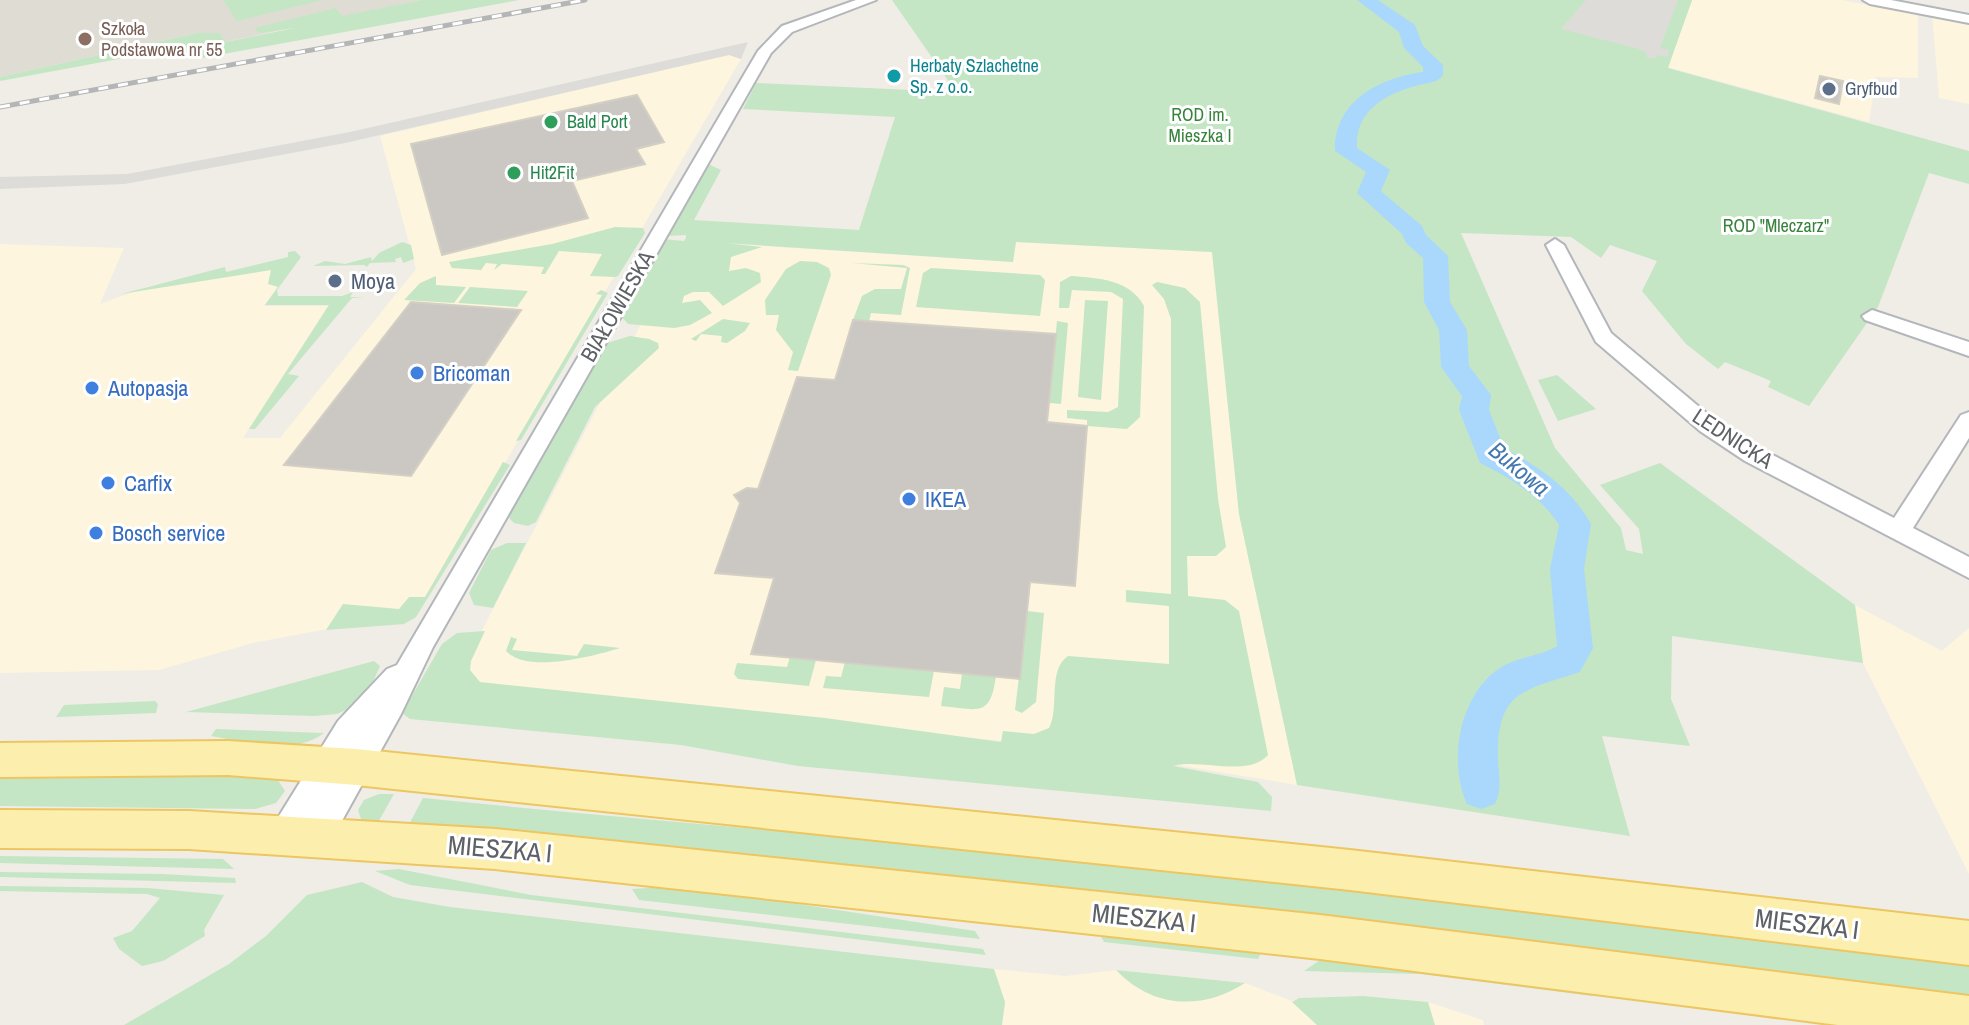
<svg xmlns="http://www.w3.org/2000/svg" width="1969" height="1025" viewBox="0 0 1969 1025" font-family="'Archivo Narrow',sans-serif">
  <rect width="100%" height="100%" fill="#efede6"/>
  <!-- commercial -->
  <path fill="#fdf5dd" d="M1692 0H1842L1915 14 1918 16V78L1876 77 1869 122 1667 67Z
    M1932 14 1969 21V104L1939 98Z
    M729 55 741 59 426 598 370 621 253 643 159 670 0 673V244L124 248 100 304 149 286 296 261 264 306H328L243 438H280L416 269 380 136Z
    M684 241 1013 262 1016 242 1213 252 1239 514 1297 785 1074 748 452 688Z
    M1855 605 1942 651 1969 628V874L1863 663Z
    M994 969 1066 976 1116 970 1245 983 1292 1001 1299 998 1363 996 1428 1002 1483 1020 1484 1025H1002L1005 1002Z"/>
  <!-- industrial -->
  <path fill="#dedcd8" d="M1572 0H1692L1667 67 1543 33Z
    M748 42 741 59 729 55 345 143 125 184 0 189V177L127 174 350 132Z"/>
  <!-- education -->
  <path fill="#dfdcd4" d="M0 0H422L225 42 219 33H197L0 77Z"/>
  <!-- green -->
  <path fill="#c4e6c4" d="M223 0H323L237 21Z
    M422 0H519L202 58 178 48 0 81V77L197 33H219L226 42 294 28 259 33 255 28 336 8 342 16Z
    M892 0H1586L1561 29 1639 49 1647 53 1646 57 1655 59 1657 55 1668 57 1669 50 1660 48 1678 0H1692L1668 68 1969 151V184L1929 173 1878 307 1809 406 1768 387 1771 381 1725 362 1718 369 1686 344 1642 291 1657 261 1610 245 1601 258 1571 237 1461 233 1555 448 1621 528 1626 550 1643 554 1639 529 1600 485 1660 463 1855 605 1863 663 1672 636 1671 699 1690 746 1602 736 1630 836 1297 785 1239 514 1212 252 1016 242 1013 262 726 243 762 247 731 257 729 271 746 268 760 273 761 282 723 306 709 292H693L684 296 682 303 700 300 712 313 690 325 674 328 628 324 621 316 663 239 684 241 686 238V235L666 236 708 164 721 170 694 220 859 230 895 117 743 109 756 83 956 92Z
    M615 227 643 228 645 233 618 276 615 277 590 276 602 254 559 251 545 274H541L544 267 502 264 494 270 497 264 486 263 481 270 452 268 449 262 552 244Z
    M402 242 411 245 414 259 403 263 401 257 395 259 396 262 370 263 367 267 364 265 313 266 325 261 345 264 371 257 372 261 379 253Z
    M295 251 301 257 277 290 278 296H342L353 292 350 297H364L352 298 288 374 299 376 255 429H249L329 305H265L278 287 268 284 271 270 121 294 225 267 226 272 288 257V252Z
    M800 261 817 262 829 268 831 275 798 371 788 370 793 352 776 330 779 315H766L765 300 786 269Z
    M852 263 903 265 910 268 901 315 871 313 869 322 853 320 862 296 875 289H901L907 268Z
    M931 268 1040 275 1045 280 1040 316 916 307 923 273Z
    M436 276V285L466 287 454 303 404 300 420 283Z
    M1071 276C1097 278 1130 279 1144 306L1140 417 1127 429 1087 426V420L1067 418V410L1108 412 1118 407 1123 299 1111 292 1072 290 1069 308H1059L1060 282Z
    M1157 282 1185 288 1200 302 1218 499 1226 547 1216 556H1187L1188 596 1225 600 1239 611 1268 755C1247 778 1201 758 1173 766L1258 782 1272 797 1271 811 798 766 681 745 410 719 402 713 442 644 457 633 485 631 471 661 470 670 480 682 825 718 1001 742 1003 731 1034 734 1049 728C1060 708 1047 670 1068 656L1169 664V606L1126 602V590L1171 594V319L1164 299 1152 285Z
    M470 287 528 291 517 307 458 303Z
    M601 290 608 293 521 440 516 441 602 295 596 294Z
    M1085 300 1108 301 1101 400 1078 397Z
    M723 319 750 323 745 331 727 343 721 342 722 336 701 334 696 341 691 339Z
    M1057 321 1068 323 1061 404 1049 403Z
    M630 336 649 339 658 343 659 348 595 407 536 522 528 526 514 523 509 518 512 507 604 344Z
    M1557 375 1596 409 1558 421 1538 380Z
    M503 462 510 465 416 617 404 624 326 630 343 604 399 609 409 597H425Z
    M507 543H526L493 608 474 605 469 593 491 550Z
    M1027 611 1044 613 1036 702 1022 713 1015 710Z
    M511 637 517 639 512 650 577 656 584 644 620 648C594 656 527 674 506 651Z
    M790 657 816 660 809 686 738 679 734 674 737 663 787 667Z
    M374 661 380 666 373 682 346 710 337 714 314 716 186 712Z
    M845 662 934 671 929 697 823 688 826 676 841 677Z
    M962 673 996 676C990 719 978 709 941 706L944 687 960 689Z
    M155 701 158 704 156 713 56 717 64 705Z
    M216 729 324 733C291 757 248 742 211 736Z
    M0 774H262L278 780 285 791 276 803 255 809 0 806Z
    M379 794H394L376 826 361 819 358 810 364 800Z
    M423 798C669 823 916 841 1162 867 1431 895 1700 930 1969 961V1002L407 828Z
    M0 856 223 859 234 869 0 863Z
    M399 869 531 895 983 949 986 955 410 885 375 871Z
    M0 872 162 874 235 878 236 883 0 877Z
    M362 882 393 897 450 907 994 969 1005 1002 1002 1025H124L229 964 266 936 307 895Z
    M0 886 148 888 224 895 204 930 205 936 163 961 142 966 119 949 113 938 132 931 160 898 147 894 0 891Z
    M679 886 975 931 980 939 639 900 632 889Z
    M1105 933 1262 951 1258 959 1104 942 1100 935Z
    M1338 958 1578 987 1593 996 1421 974 1304 971 1320 960Z
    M1116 970 1245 983C1202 1011 1152 1008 1116 970Z
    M1363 996 1428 1002 1435 1025H1317L1292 1002 1299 998Z"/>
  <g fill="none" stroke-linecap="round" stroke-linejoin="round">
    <!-- river -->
    <path fill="#a9d8fc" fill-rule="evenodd" d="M1357 0H1378L1415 25 1423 46 1443 65V75C1435 85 1426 82 1415 86 1383 95 1355 112 1357 148L1390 170 1381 191 1422 226 1426 235 1448 256 1450 302 1467 330 1469 366 1491 395 1489 410 1504 448C1540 467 1571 488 1591 524L1584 569 1593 648 1580 672C1523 691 1496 690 1498 761 1499 777 1502 789 1495 804L1481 809 1467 804C1447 760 1460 689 1505 665 1521 657 1543 655 1557 646L1550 569 1559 525C1541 496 1510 478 1480 463L1459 410 1462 396 1441 367 1439 330 1424 302 1423 258 1406 243 1402 234 1357 193 1366 172 1335 151C1334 101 1379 78 1423 72V67L1404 48 1399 32Z"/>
  </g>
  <!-- building -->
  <path fill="#cbc8c3" stroke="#d4cfc4" stroke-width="2" d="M1820 76 1843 81 1839 104 1815 98Z
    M637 95 664 142 636 149 645 164 572 181 588 218 442 255 411 144Z
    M411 302 521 310 411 476 284 465Z
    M853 320 1056 334 1047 422 1087 426 1075 586 1030 582 1020 679 751 654 774 578 715 573 740 503 734 495 747 488 758 489 797 377 835 380Z"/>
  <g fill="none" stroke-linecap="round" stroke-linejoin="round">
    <!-- minor casing -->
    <g stroke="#b3b6ba" stroke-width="4">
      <path id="minor" d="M856 0H876L792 32 771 53 433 647 401 714 328 846 317 850 306 846 302 836 305 829 296 844 285 848 274 844 270 834 274 824 338 721 387 669 397 665 758 51 782 26Z
        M1863 0H1891L1969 15V23L1870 4Z
        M1555 239 1564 245 1611 333 1716 421 1761 449 1894 518 1961 415 1969 412V438L1913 528 1969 557V578L1745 461 1700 431 1596 342 1546 245Z
        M1872 310 1969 342V356L1865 320 1862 316Z"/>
    </g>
    <!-- major casing -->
    <g stroke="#edc661" stroke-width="4">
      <path id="major" d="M228 741 356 749 1350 850 1969 921V965L1350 890 356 785 228 775 0 777V743Z
        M0 810 189 811 495 829 1320 915 1969 996V1025H1838L1320 959 495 869 189 849 0 848Z"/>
    </g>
    <!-- minor -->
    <use href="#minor" fill="#fff" fill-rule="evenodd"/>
    <!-- major -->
    <use href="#major" fill="#fcefae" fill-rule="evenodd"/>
    <!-- rail casing -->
    <g stroke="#b4b5b6" stroke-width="5">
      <path id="rail" d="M0 107 585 0"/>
    </g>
    <!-- rail -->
    <use href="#rail" stroke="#fff" stroke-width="3" stroke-dasharray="10" stroke-linecap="butt"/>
  </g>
  <!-- markers -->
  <circle fill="#8d6e63" stroke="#fff" stroke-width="3" cx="85" cy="39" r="8"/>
  <circle fill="#0f9aa8" stroke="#fff" stroke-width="3" cx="894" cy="76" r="8"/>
  <g fill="#5c6f8a" stroke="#fff" stroke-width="3">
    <circle cx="1829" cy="89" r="8"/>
    <circle cx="335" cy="281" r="8"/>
  </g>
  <g fill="#2e9e5b" stroke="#fff" stroke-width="3">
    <circle cx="551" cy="122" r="8"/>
    <circle cx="514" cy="173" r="8"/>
  </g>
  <g fill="#3f7fe0" stroke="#fff" stroke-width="3">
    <circle cx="417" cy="373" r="8"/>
    <circle cx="92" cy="388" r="8"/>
    <circle cx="108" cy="483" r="8"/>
    <circle cx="909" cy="499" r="8"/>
    <circle cx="96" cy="533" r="8"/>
  </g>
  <g text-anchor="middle" stroke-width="6" stroke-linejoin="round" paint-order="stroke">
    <!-- far-education labels -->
    <g font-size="18" fill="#785e54" stroke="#fff" text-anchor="start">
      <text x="101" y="35">Szkoła<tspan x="101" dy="21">Podstawowa nr 55</tspan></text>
    </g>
    <!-- far-culture labels -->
    <g font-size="18" fill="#0d838f" stroke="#fff" text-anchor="start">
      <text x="910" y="72">Herbaty Szlachetne<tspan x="910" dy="21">Sp. z o.o.</tspan></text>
    </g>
    <!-- far-service labels -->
    <g font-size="18" fill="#4e5e75" stroke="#fff" text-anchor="start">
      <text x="1845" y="95">Gryfbud</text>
    </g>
    <!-- far-park labels -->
    <g font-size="18" fill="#38833b" stroke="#fff">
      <text x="1200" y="121">ROD im.<tspan x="1200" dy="21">Mieszka I</tspan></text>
      <text x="1776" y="232">ROD "Mleczarz"</text>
    </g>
    <!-- far-leisure labels -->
    <g font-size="18" fill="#27864d" stroke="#fff" text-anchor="start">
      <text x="567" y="128">Bald Port</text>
      <text x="530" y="179">Hit2Fit</text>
    </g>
    <!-- service labels -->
    <g font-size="22" fill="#4e5e75" stroke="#fff" text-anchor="start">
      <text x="351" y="289">Moya</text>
    </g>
    <!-- street labels -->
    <g font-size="22" fill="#5e6166" stroke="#fff">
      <text transform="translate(617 306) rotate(-60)" y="8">BIAŁOWIESKA</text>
      <text transform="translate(1733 438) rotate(33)" y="8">LEDNICKA</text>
    </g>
    <!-- shop labels -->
    <g font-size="22" fill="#366cbe" stroke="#fff" text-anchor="start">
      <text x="433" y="381">Bricoman</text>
      <text x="108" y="396">Autopasja</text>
      <text x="124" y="491">Carfix</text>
      <text x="925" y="507">IKEA</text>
      <text x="112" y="541">Bosch service</text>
    </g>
    <!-- water labels -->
    <g font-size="24" font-style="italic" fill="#4578ae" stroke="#fff">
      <text transform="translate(1519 469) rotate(40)" y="8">Bukowa</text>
    </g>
    <!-- near-street labels -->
    <g font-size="26" fill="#5e6166" stroke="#fff">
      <text transform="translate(500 849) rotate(5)" y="9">MIESZKA I</text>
      <text transform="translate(1144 918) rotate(6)" y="9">MIESZKA I</text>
      <text transform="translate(1807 924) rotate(7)" y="9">MIESZKA I</text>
    </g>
  </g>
</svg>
